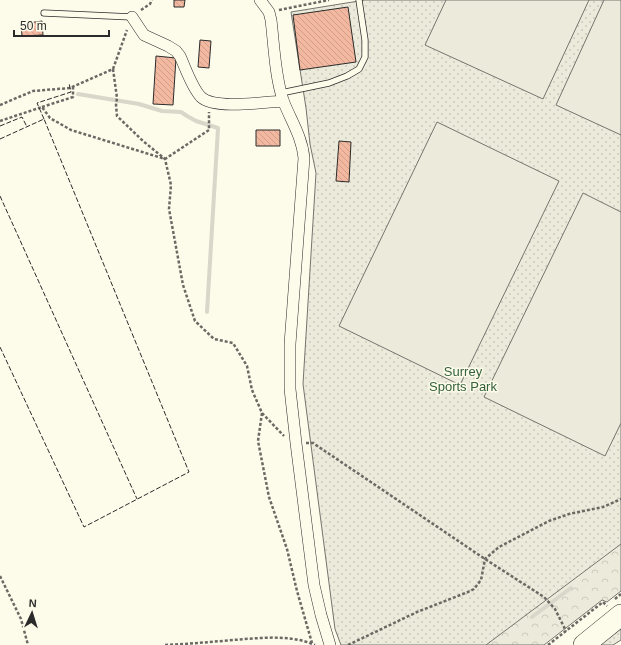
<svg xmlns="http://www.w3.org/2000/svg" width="621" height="645" viewBox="0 0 621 645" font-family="Arial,sans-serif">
  <defs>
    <pattern id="grass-dots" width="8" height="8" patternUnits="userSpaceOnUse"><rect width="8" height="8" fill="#ecebdb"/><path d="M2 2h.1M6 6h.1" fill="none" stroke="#cbcabc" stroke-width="1.8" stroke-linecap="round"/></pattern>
    <pattern id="forest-crowns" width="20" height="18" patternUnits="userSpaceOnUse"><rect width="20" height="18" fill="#ecebdb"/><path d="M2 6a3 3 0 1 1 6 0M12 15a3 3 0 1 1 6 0" fill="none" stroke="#cbcabc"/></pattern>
    <pattern id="building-back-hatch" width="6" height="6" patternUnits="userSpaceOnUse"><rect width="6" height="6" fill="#f2b8a0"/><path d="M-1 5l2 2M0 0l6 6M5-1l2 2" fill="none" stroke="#d09e8a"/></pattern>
  </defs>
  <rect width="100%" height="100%" fill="#fdfbea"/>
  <!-- grass -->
  <path fill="url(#grass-dots)" stroke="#74746e" d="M365 0H621V574L526 645H341L335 629 303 384 316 173 310 144 306 108 291 12Z
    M621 628V640L613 645H599Z"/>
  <!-- forest -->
  <path fill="url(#forest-crowns)" stroke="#74746e" d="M621 544V591L607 602 602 600 544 645H486Z"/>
  <!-- garden -->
  <path fill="#ecebdb" stroke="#74746e" d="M446 0H589L543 99 425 45Z
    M604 0H621V135L556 105Z
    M437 122 559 181 460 385 339 326Z
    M583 193 621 212V423L605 456 484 397Z"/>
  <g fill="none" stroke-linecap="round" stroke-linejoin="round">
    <!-- stream -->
    <path stroke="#d8d7c9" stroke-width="4" d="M78 94 139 104 162 111 181 112 187 116 196 121 218 128 207 312
      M532 617 571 588"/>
  </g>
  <!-- building -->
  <path fill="url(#building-back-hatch)" stroke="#2b2b2b" d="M174 0H185L184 7H174Z
    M348 7 356 62 300 70 293 15Z
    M42 21 43 35 22 36 21 24Z
    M200 40 211 41 209 68 198 67Z
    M156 56 176 58 173 105 153 104Z
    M256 130H280V146H256Z
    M339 141 351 142 349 182 336 181Z"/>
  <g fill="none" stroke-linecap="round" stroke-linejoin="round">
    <!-- lane casing -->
    <g stroke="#2b2b2b" stroke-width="7">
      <path id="lane" d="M44 13 132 17
        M281 93 329 83 347 76 359 69 365 57V40L359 0"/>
    </g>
    <!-- street casing -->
    <g stroke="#2b2b2b" stroke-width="12">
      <path id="street" d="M260 0 269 12 271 20C274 45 275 76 283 100 290 119 302 136 304 158L290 344V389L296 443 314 585 321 615 330 645
        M132 17 144 35 168 46 176 51 180 56C185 67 192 88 201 97 215 110 265 102 283 101"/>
    </g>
    <!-- highway casing -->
    <g stroke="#2b2b2b" stroke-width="22">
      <path id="highway" d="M584 645 621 615"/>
    </g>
    <!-- path -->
    <path stroke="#6a6964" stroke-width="2.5" stroke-dasharray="3 2" stroke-linecap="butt" d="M141 10 150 4 152 0
      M279 10 329 0
      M113 69 117 98 116 105 117 116 143 141 165 159 171 185 169 209 183 285 195 321 214 339 233 343 247 366 252 390 262 413 284 436
      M0 105 33 91 70 88 113 69 127 30
      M42 107 73 97V87
      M0 121 42 107 50 118 71 130 165 159 209 130V112
      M262 413 258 441 269 497 287 549 297 591 312 643
      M306 443H313L485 559 544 597 555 609 566 631
      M0 576 21 619 28 645
      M615 599 621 594
      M165 645C188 644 210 642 233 640 260 638 290 634 315 645
      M348 645 417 612 468 592 474 589 481 580 485 559 499 547 549 521 569 514 603 507 621 499
      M548 645 603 602 607 606"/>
    <!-- lane -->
    <use href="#lane" stroke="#fdfbea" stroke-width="5.5"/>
    <!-- street -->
    <use href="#street" stroke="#fdfbea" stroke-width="11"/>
    <!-- highway -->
    <use href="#highway" stroke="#fdfbea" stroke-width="21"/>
    <!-- fence -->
    <path stroke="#2b2b2b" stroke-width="1" stroke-dasharray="5 2" stroke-linecap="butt" d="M44 119 37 103 71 92 69 83
      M0 126 22 117 27 127
      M0 139 44 119 189 472 84 527 0 347
      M0 196 137 499"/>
  </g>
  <g text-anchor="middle" stroke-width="3" stroke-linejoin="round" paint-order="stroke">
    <!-- park labels -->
    <g font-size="13" fill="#34623c" stroke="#fdfbea">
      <text x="463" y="376">Surrey<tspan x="463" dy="15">Sports Park</tspan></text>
    </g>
  </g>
  <!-- north arrow -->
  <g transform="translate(32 613) rotate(4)" stroke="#fdfbea" stroke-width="3" paint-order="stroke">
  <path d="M0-3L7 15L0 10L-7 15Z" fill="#2b2b2b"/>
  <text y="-6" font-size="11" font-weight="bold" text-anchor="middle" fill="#2b2b2b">N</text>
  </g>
  <!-- scale -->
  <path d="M14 30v6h95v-6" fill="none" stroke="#2b2b2b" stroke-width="2"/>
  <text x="20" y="30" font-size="12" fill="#2b2b2b" stroke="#fdfbea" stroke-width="3" paint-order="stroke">50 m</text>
</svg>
